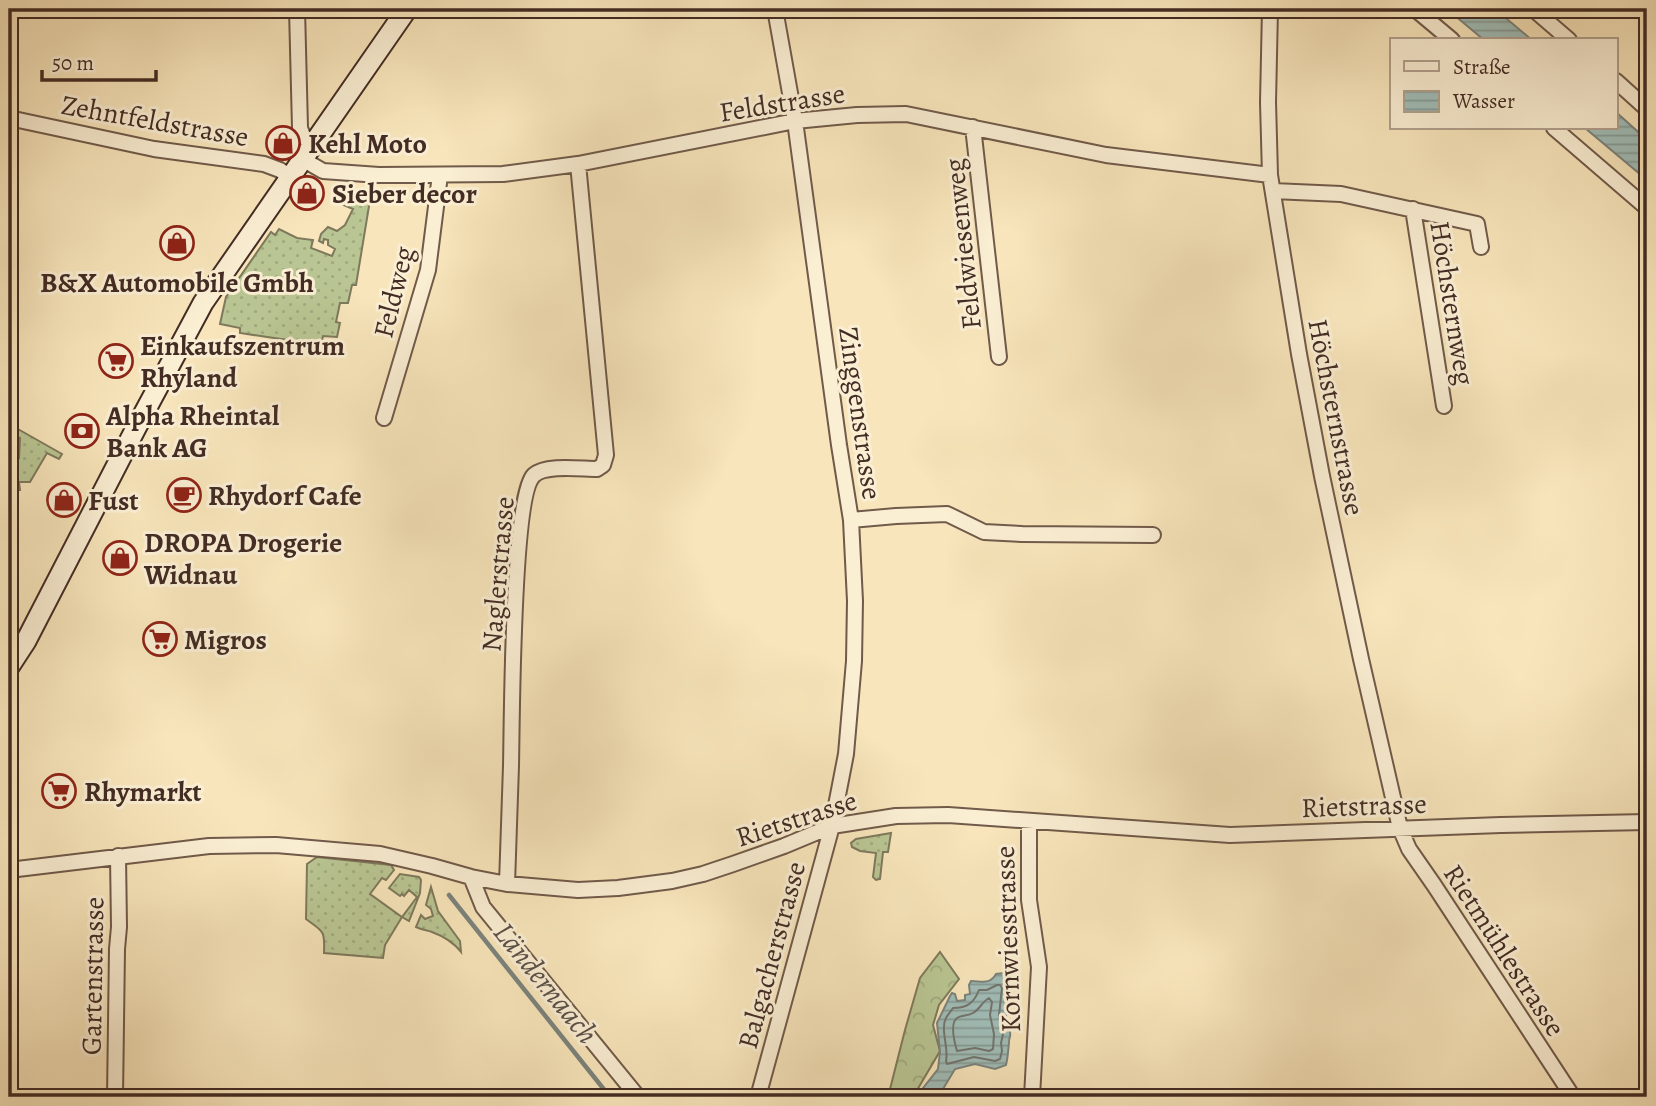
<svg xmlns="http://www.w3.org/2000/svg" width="1656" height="1106" viewBox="0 0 1656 1106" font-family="Alegreya,serif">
  <defs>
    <pattern id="grass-dots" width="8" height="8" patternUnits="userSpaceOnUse" patternTransform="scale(1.75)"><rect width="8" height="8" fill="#b9c693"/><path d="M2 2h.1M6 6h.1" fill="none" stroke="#a0aa7f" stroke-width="1.8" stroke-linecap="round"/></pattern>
    <pattern id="forest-crowns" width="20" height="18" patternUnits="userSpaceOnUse" patternTransform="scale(1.75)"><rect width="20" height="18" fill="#b9c693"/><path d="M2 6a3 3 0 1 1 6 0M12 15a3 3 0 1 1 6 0" fill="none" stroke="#a0aa7f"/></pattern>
    <pattern id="water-rules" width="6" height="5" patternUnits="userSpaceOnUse" patternTransform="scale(1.75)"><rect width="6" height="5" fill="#a0bdb8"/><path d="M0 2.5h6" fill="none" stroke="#849a95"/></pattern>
  </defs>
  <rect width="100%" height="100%" fill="#f8e5bb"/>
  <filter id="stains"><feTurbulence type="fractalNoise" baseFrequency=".00286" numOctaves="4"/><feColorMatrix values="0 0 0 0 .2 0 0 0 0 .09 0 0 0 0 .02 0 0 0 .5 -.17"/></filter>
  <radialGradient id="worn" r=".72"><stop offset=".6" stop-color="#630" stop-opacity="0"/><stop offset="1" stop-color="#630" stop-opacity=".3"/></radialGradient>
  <!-- grass -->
  <path fill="url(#grass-dots)" stroke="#7e795c" stroke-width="2" d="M344 194H371L356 285H352L348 303H340L336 322 340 323 337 337 323 336 321 345 240 333V328L220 324 226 297 271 232 275 235 279 229 297 238 313 240 311 248 332 256 335 249 328 245V240L324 239 323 243 319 241 321 234 328 227 337 231 345 225 353 209 339 203Z
    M9 424 62 454 59 459 47 453 30 482H19L20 490H15V508L9 510V462L10 459 19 458 20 438 9 431Z
    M891 833 888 852H883L880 879 876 880 873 877 876 853 860 851 852 847 851 843 856 839Z
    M317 857 391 865 394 870 386 880 382 878 370 894 402 917 417 897 409 890 404 896 402 894 400 896 389 888 400 874 419 877 421 880 420 893 409 921 402 917 385 945 383 958 324 953C325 929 323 932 306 919L307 864Z
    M431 887 438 911 460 941 461 952C454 943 443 936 432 932 426 930 422 930 416 927L421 915 425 919 433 916 431 909 426 905Z"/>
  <!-- forest -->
  <path fill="url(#forest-crowns)" stroke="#7e795c" stroke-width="2" d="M940 952 959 979 939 1005 933 1025 940 1051 913 1097H888L905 1030 920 978Z"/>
  <!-- water -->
  <path fill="url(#water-rules)" stroke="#7b837d" stroke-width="2" d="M1447 9H1495L1532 40H1484Z
    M1616 112 1647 140V180L1585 128H1616Z
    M1004 973 1010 977C1012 989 1006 1003 1006 1015 1006 1021 1009 1026 1010 1032 1011 1039 1009 1035 1009 1043 1008 1051 1008 1057 1006 1065L995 1069 975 1064 955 1069 943 1089V1097H916L938 1069 940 1052 937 1023 950 996 952 993 955 994 957 1001 965 1000V995L970 994 969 985 971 981C982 981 990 985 996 974Z"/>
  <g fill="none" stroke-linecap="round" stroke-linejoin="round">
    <!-- shore -->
    <path stroke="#72746e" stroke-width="2" d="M997 985H1000L1002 988 999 1015 1003 1034 1001 1043 1002 1051 1000 1059 995 1061 974 1057 947 1064 946 1061C949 1048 940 1029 946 1018 948 1014 951 1011 953 1008 967 1008 974 1003 979 990H987Z
      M989 998 992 1002 990 1015 994 1034 993 1049 989 1051 975 1048 957 1051C955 1044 949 1024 957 1018 961 1015 968 1016 973 1013 980 1009 982 1002 989 998Z"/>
    <!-- stream -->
    <path stroke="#7b837d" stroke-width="4.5" d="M449 895 610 1097"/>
    <!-- street casing -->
    <g stroke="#705a4a" stroke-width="18">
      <path id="street" d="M297 9 300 128 303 136 312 144
        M1270 9 1268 102 1270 175 1299 354 1322 476 1361 659 1400 828 1409 849 1434 885 1573 1097
        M1415 9 1452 40
        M1533 9 1569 40
        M1616 81 1647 109
        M9 118 154 149 264 164 280 170 290 177
        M973 127 999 357
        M1554 128 1647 208
        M302 159 323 171 379 175 503 174 578 164 795 121 857 115 906 114 1106 155 1270 175
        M1273 191 1341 194 1477 224 1481 247
        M1413 209 1444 406
        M384 418 428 270 440 175
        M851 520 896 516 947 514 984 532 1022 534 1153 535
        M1029 821V900L1039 967 1032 1097
        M9 870 209 846 276 845 380 854 432 866 471 877 507 884 578 890 618 888 672 881 703 874 733 864 784 846 832 826 896 816 948 815 1230 835 1501 825 1647 822
        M471 877 483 907 638 1097
        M507 884C508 845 510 806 511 766 512 724 512 495 534 475 546 464 581 469 597 469L603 465 606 455 578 164
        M115 1097 117 949 119 927 118 856
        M758 1097 832 826 846 754 854 661 855 601 851 520 839 445 795 121 775 9"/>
    </g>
    <!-- secondary casing -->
    <g stroke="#432c24" stroke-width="23">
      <path id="secondary" d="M9 667 26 641 136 428 203 303 407 9"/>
    </g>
    <!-- street -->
    <use href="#street" stroke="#faeed3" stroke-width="14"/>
    <!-- secondary -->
    <use href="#secondary" stroke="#faeed3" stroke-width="19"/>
  </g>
  <!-- icons -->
  <defs>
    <g id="shop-ring" transform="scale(1.75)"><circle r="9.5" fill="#faeed3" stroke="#8f2418" stroke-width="1.5"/><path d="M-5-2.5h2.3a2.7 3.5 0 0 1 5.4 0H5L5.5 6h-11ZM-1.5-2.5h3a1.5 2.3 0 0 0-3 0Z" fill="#8f2418"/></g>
    <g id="supermarket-ring" transform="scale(1.75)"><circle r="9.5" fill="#faeed3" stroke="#8f2418" stroke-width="1.5"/><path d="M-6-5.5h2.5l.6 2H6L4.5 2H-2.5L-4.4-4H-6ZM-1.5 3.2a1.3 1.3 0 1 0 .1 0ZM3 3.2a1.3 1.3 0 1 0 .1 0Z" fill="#8f2418"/></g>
    <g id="bank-ring" transform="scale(1.75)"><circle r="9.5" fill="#faeed3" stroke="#8f2418" stroke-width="1.5"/><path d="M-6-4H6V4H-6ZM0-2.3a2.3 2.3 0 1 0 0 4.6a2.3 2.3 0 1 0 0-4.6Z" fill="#8f2418"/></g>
    <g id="cafe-ring" transform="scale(1.75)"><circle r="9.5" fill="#faeed3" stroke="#8f2418" stroke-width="1.5"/><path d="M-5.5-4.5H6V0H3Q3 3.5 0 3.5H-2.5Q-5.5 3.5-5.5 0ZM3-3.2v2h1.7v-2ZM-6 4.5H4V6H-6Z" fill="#8f2418"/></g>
  </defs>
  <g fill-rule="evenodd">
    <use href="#shop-ring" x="283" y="143"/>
    <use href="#shop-ring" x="307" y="193"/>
    <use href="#shop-ring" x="177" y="243"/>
    <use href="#supermarket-ring" x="116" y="361"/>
    <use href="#bank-ring" x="82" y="431"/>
    <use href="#cafe-ring" x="184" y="495"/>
    <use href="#shop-ring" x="64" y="500"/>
    <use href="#shop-ring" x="120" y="558"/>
    <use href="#supermarket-ring" x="160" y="639"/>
    <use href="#supermarket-ring" x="59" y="791"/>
  </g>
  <g text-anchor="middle" stroke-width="6" stroke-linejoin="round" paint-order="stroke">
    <!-- street labels -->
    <g font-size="28" fill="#432c24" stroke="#faeed3">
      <text transform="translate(782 102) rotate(-9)" y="10">Feldstrasse</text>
      <text transform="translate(155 120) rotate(10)" y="10">Zehntfeldstrasse</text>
      <text transform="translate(962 244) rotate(-96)" y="10">Feldwiesenweg</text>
      <text transform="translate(393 292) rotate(-76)" y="10">Feldweg</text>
      <text transform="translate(1453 303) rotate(81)" y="10">Höchsternweg</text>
      <text transform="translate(861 413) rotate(82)" y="10">Zinggenstrasse</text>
      <text transform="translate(1337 417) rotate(79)" y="10">Höchsternstrasse</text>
      <text transform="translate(497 574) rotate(-85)" y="10">Naglerstrasse</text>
      <text transform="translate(1364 805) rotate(-2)" y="10">Rietstrasse</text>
      <text transform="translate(796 818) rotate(-18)" y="10">Rietstrasse</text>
      <text transform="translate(1007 939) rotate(-92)" y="10">Kornwiesstrasse</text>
      <text transform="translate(1505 950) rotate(57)" y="10">Rietmühlestrasse</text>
      <text transform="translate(771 955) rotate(-75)" y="10">Balgacherstrasse</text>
      <text transform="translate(92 976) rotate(-89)" y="10">Gartenstrasse</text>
    </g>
    <!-- poi labels -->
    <g font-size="28" font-weight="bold" fill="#432c24" stroke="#faeed3" text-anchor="start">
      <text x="308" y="153">Kehl Moto</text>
      <text x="332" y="203">Sieber decor</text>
      <text x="177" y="292" text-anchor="middle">B&amp;X Automobile Gmbh</text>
      <text x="140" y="355">Einkaufszentrum<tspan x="140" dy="32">Rhyland</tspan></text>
      <text x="106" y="425">Alpha Rheintal<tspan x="106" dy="32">Bank AG</tspan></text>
      <text x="208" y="505">Rhydorf Cafe</text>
      <text x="88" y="510">Fust</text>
      <text x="144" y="552">DROPA Drogerie<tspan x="144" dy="32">Widnau</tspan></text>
      <text x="184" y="649">Migros</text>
      <text x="84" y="801">Rhymarkt</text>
    </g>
    <!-- water labels -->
    <g font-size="30" font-style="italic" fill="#5a5049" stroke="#faeed3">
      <text transform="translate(546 983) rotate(51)" y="10">Ländernaach</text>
    </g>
  </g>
  <!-- margin -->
  <rect width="1656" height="1106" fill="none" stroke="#f8e5bb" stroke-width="35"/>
  <rect x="10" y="10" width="1635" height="1085" fill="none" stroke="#432c24" stroke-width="3.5"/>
  <rect x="18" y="18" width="1621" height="1071" fill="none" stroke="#432c24" stroke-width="2"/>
  <!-- legend -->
  <rect x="1390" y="38" width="228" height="91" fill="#faeed3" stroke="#b1a08d" stroke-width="2"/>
  <rect x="1404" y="61" width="35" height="10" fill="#faeed3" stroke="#b1a08d" stroke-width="2"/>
  <text x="1453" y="74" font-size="21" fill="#432c24">Straße</text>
  <rect x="1404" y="91" width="35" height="21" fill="url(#water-rules)" stroke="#b1a08d" stroke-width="2"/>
  <text x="1453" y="108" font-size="21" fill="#432c24">Wasser</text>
  <!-- scale -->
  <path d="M42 70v10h114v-10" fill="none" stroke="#432c24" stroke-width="3.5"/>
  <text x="52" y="70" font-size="21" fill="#432c24" stroke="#faeed3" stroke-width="5" paint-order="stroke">50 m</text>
  <rect width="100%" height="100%" filter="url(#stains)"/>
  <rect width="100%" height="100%" fill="url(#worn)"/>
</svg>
